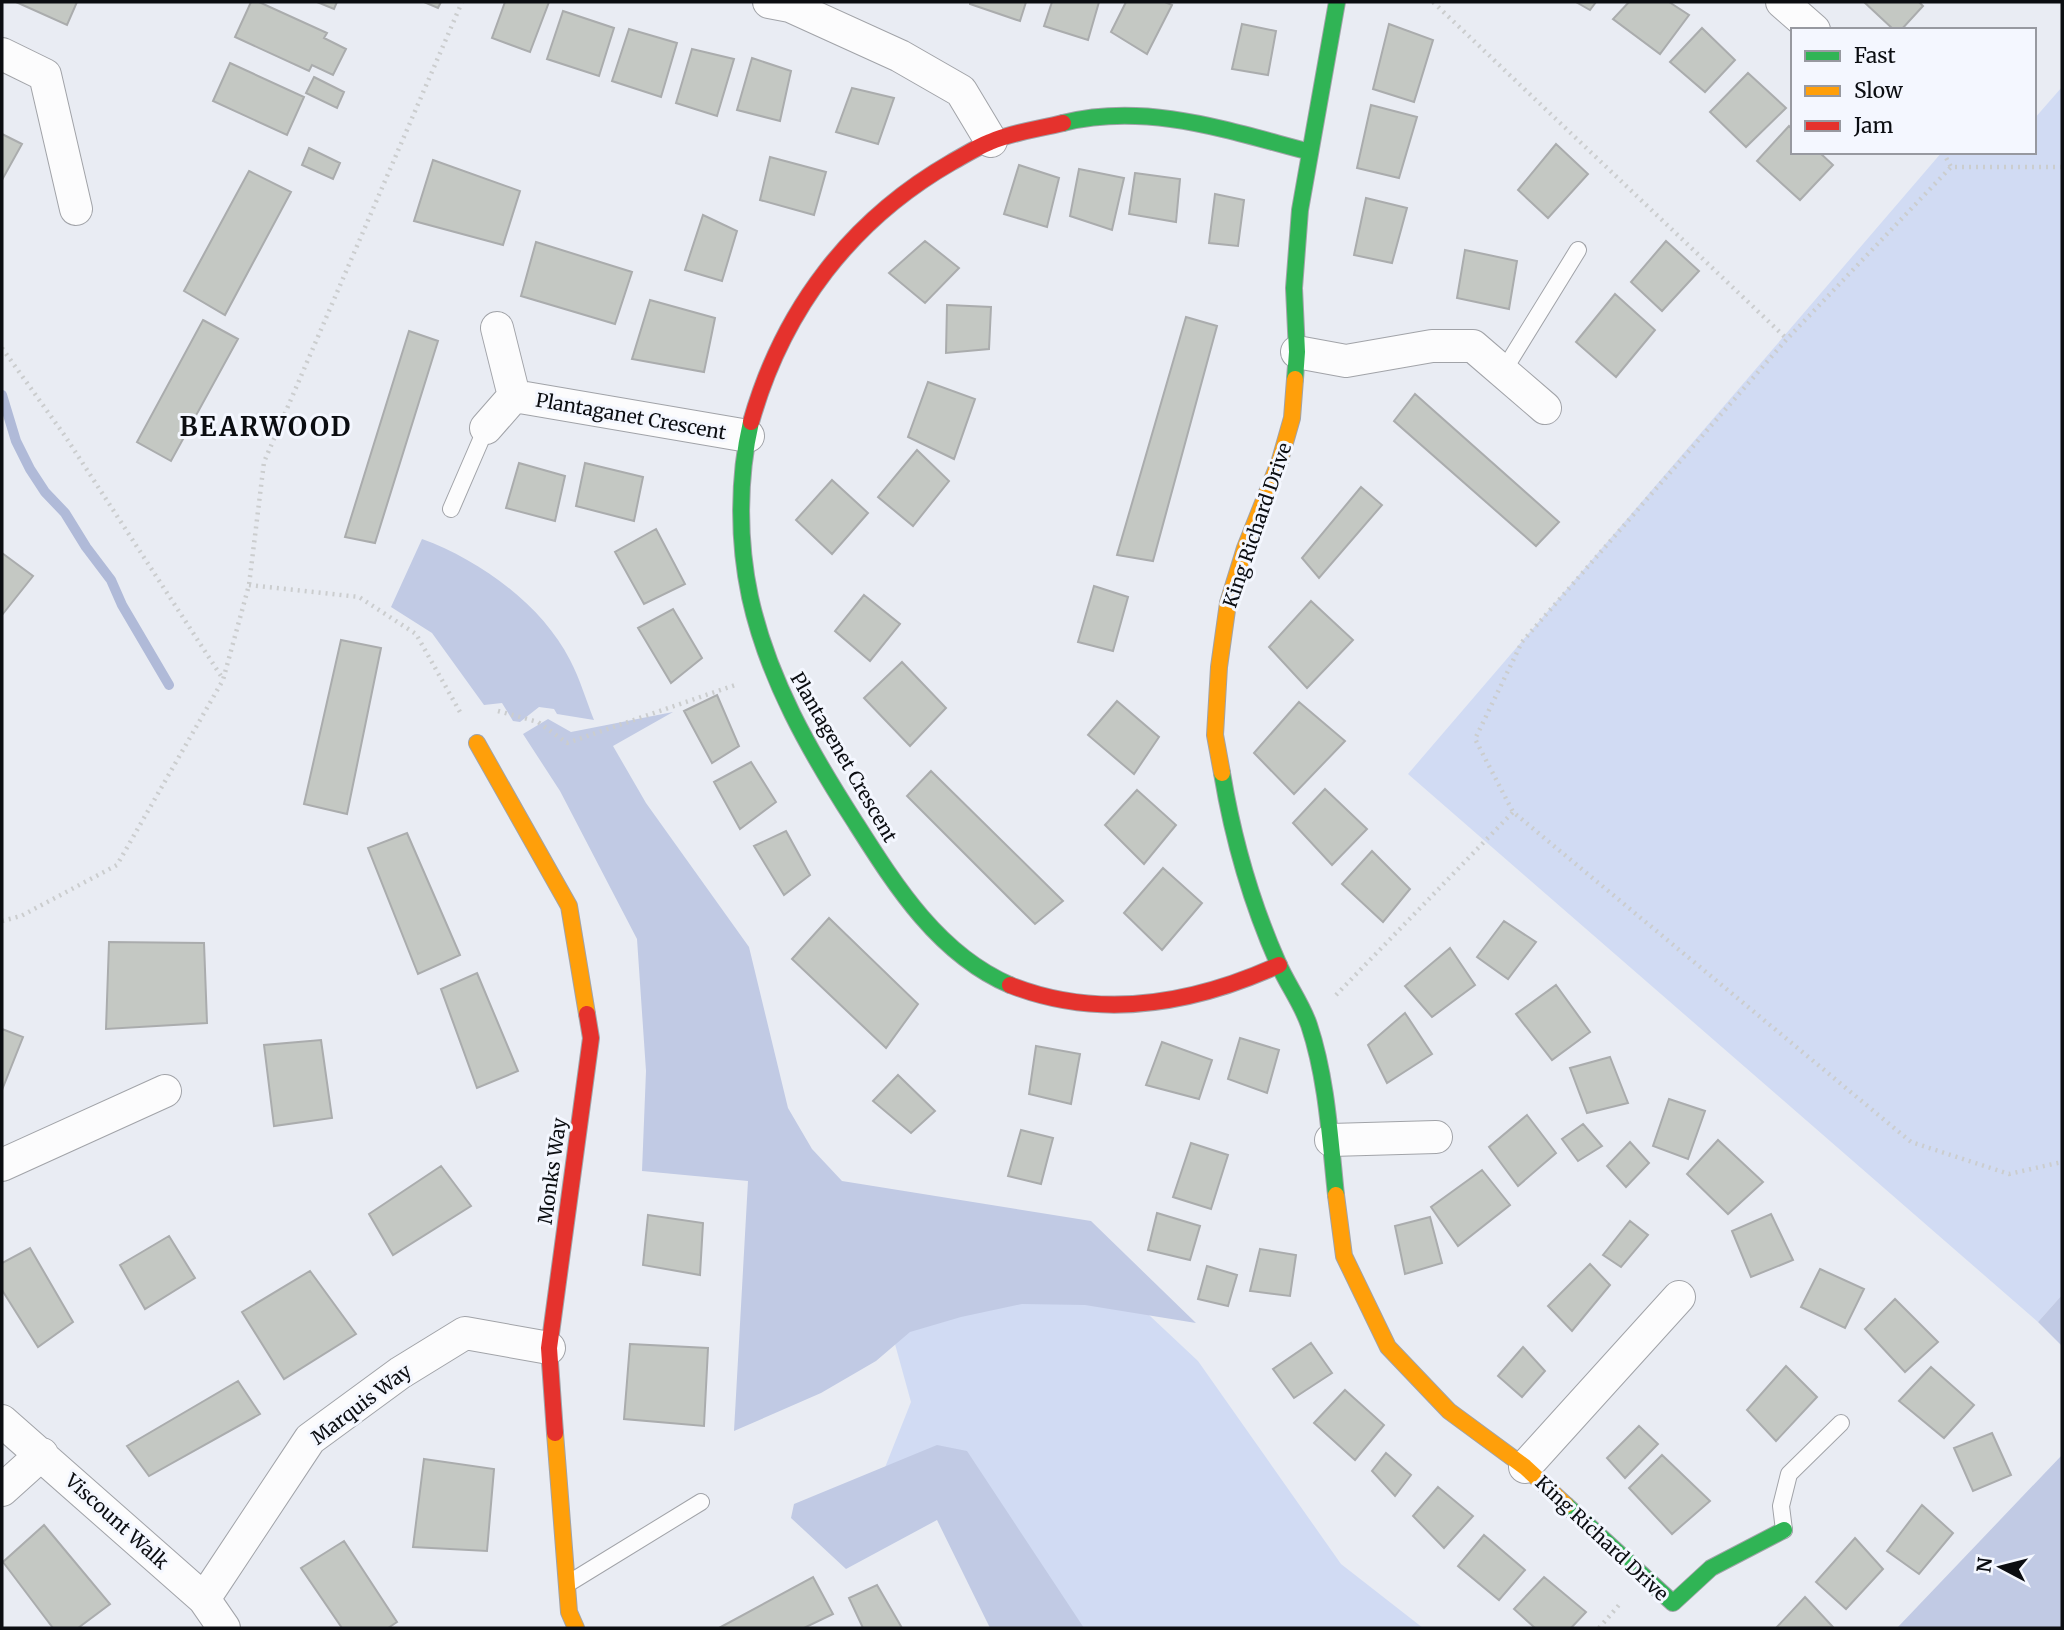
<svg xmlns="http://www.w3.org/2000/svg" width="2064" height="1630" viewBox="0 0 2064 1630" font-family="Merriweather,serif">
  <rect width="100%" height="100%" fill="#e9ecf3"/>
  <!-- green -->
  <path fill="#d1dbf3" d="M2062 87V1295L2038 1322 1408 774 1942 152H2034V119Z
    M877 1279 1117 1285 1198 1361 1341 1564 1423 1628H1023L955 1502 880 1480 911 1402Z"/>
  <!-- forest -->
  <path fill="#c1cae4" d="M422 539C480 560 542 605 570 660 580 679 586 700 594 720L557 714 554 709 539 707 520 722 513 721 502 703 484 705 432 633 391 607Z
    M673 712 613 746 646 803 749 947 788 1108 812 1149 842 1181 1091 1221 1196 1323 1085 1305 1022 1304 961 1317 910 1332 876 1361 821 1393 734 1431 748 1181 642 1171 646 1071 637 939 560 791 523 734 548 719 571 732Z
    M2062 1295V1346L2038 1322Z
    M937 1445 967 1451 1084 1628H990L937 1520 846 1569 791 1518 794 1504Z
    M2062 1455V1628H1897Z"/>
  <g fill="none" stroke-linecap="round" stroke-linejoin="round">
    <!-- stream -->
    <path stroke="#b0bad8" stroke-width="10" d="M2 395 16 441 30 469 45 492 65 513 86 547 111 580 122 605 169 685"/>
  </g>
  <!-- building -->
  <path fill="#c4c8c3" stroke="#aaacad" stroke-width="2" d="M16 2H77L67 25Z
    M251 2H259L327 33 324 38 346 49 333 75 312 65 309 71 235 37Z
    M317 2H337L334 9Z
    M424 2H441L438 8Z
    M505 2H549L530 52 492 38Z
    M970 2H1026L1020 21 970 4Z
    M1052 2H1099L1088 40 1044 26Z
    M1126 2H1165L1172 5 1147 54 1111 32Z
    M1576 2H1596L1590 10Z
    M1629 2H1669L1689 15 1660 54 1613 19Z
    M1864 2H1919L1923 6 1901 30H1894Z
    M563 11 614 28 599 76 547 59Z
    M1242 24 1276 31 1268 75 1232 69Z
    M1389 24 1433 40 1414 102 1373 89Z
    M1702 28 1735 60 1705 92 1670 62Z
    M629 29 677 43 661 97 612 81Z
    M692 49 734 59 717 116 676 103Z
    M752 58 791 71 780 121 737 110Z
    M230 63 304 97 287 135 213 101Z
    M1748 73 1786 108 1746 147 1710 112Z
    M314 77 344 92 337 108 306 93Z
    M852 88 894 98 878 144 836 132Z
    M1371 105 1417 117 1399 178 1357 168Z
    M1789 126 1793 130V152H1819L1833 165 1800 200 1757 161Z
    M2 134 22 144 2 180Z
    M1556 144 1588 174 1548 218 1518 190Z
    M309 148 340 163 333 179 302 165Z
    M770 157 826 172 814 215 760 200Z
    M433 160 520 191 503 245 414 221Z
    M1019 165 1059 178 1047 227 1004 214Z
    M1079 169 1124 178 1112 230 1070 216Z
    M249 171 291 192 225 315 184 291Z
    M1135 173 1180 179 1176 222 1129 214Z
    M1215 194 1244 200 1238 246 1209 243Z
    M1366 198 1407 208 1392 263 1354 255Z
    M703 215 737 231 722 281 685 270Z
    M925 241 959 268 925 303 889 273Z
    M1666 241 1699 271 1662 311 1631 282Z
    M536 242 632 272 615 324 521 296Z
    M1465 250 1517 261 1509 309 1457 298Z
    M1615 294 1655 330 1616 377 1576 342Z
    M650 300 715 318 704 372 632 359Z
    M947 305 991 307 989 349 946 353Z
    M1186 317 1217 326 1153 561 1117 555Z
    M203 320 238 339 171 461 137 442Z
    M409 331 438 341 375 543 345 537Z
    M928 382 975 399 954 459 908 437Z
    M1415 394 1559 522 1536 546 1394 421Z
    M917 450 949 481 913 526 878 497Z
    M519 463 565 476 555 521 506 508Z
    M585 463 643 477 634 521 576 506Z
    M832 480 868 513 832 554 796 520Z
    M1361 487 1382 505 1319 578 1302 558Z
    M656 529 685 584 644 604 615 552Z
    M2 553 33 576 2 615Z
    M1094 586 1128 597 1113 651 1078 642Z
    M864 595 900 624 870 661 835 631Z
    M1311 601 1353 640 1307 688 1269 647Z
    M673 609 702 658 671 683 638 628Z
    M341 640 381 648 347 814 304 804Z
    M902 662 946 708 910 746 864 698Z
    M717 695 739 746 712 763 684 711Z
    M1117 701 1159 737 1134 774 1088 735Z
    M1299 702 1345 741 1294 794 1254 753Z
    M751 762 776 802 740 829 714 782Z
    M931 771 1063 901 1035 924 907 796Z
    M1325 789 1367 829 1332 865 1293 823Z
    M1137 790 1176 825 1144 864 1105 825Z
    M786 831 810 875 784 895 754 846Z
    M407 833 460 955 418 974 368 848Z
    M1372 851 1410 889 1383 922 1342 884Z
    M1163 868 1202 903 1162 950 1124 913Z
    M829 918 918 1004 886 1048 792 959Z
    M1504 921 1536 942 1508 979 1477 957Z
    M109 942 204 943 207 1023 106 1029Z
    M1450 948 1475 985 1432 1017 1405 986Z
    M477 973 518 1071 477 1088 441 989Z
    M1556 985 1590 1032 1552 1060 1516 1014Z
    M1405 1013 1432 1054 1387 1083 1368 1045Z
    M2 1029 23 1037 2 1090Z
    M1240 1038 1279 1050 1267 1093 1228 1079Z
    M321 1040 332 1118 274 1126 264 1045Z
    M1162 1042 1212 1060 1199 1099 1146 1085Z
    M1036 1046 1080 1054 1071 1104 1029 1094Z
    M1610 1057 1628 1103 1587 1113 1570 1068Z
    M898 1075 935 1111 911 1133 873 1101Z
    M1669 1099 1705 1111 1688 1159 1653 1146Z
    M1527 1115 1556 1153 1518 1186 1489 1147Z
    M1583 1124 1602 1146 1578 1161 1562 1139Z
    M1021 1130 1053 1138 1041 1184 1008 1176Z
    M1718 1140 1763 1182 1728 1214 1687 1174Z
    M1630 1142 1649 1163 1626 1187 1607 1166Z
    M1191 1143 1228 1155 1211 1209 1173 1197Z
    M441 1166 471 1206 393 1255 369 1214Z
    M1482 1170 1510 1205 1458 1246 1431 1207Z
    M1157 1213 1200 1226 1190 1260 1148 1250Z
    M1771 1214 1793 1260 1751 1277 1732 1231Z
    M648 1215 703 1223 700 1275 643 1265Z
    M1430 1217 1442 1263 1405 1274 1395 1226Z
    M1630 1221 1648 1235 1621 1267 1603 1255Z
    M169 1236 195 1278 145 1309 120 1265Z
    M30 1248 73 1322 38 1347 2 1290V1263Z
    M1260 1249 1296 1255 1290 1296 1250 1291Z
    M1590 1264 1610 1285 1572 1331 1548 1306Z
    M1207 1266 1237 1275 1228 1306 1198 1299Z
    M1820 1269 1864 1289 1845 1328 1801 1307Z
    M310 1271 356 1334 284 1379 242 1312Z
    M1895 1299 1938 1342 1905 1372 1865 1329Z
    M1311 1343 1332 1373 1294 1398 1273 1369Z
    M630 1344 708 1348 704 1426 624 1419Z
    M1523 1347 1545 1371 1522 1397 1498 1376Z
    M1786 1366 1817 1397 1776 1441 1747 1410Z
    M1931 1367 1974 1405 1944 1438 1899 1401Z
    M238 1381 260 1414 149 1476 127 1446Z
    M1345 1390 1384 1425 1355 1460 1314 1423Z
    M1639 1426 1658 1444 1625 1478 1607 1458Z
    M1992 1433 2011 1475 1973 1491 1954 1448Z
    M1386 1453 1411 1475 1395 1496 1372 1471Z
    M1662 1455 1710 1501 1672 1534 1629 1488Z
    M424 1459 494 1469 487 1551 413 1547Z
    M1438 1487 1473 1516 1444 1548 1413 1516Z
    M1922 1505 1953 1533 1919 1574 1887 1551Z
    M44 1525 110 1604 78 1628H53L3 1562Z
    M1484 1535 1525 1570 1499 1600 1458 1566Z
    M1855 1538 1883 1569 1846 1609 1816 1582Z
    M344 1541 397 1622 388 1628H342L301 1568Z
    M813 1577 833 1614 804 1628H719Z
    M1544 1577 1586 1612 1571 1628H1535L1514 1609Z
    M877 1585 902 1628H863L849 1598Z
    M1805 1597 1833 1627 1776 1628Z"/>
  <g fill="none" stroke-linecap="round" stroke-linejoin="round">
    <!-- lane casing -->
    <g stroke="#a1a3a8" stroke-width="18">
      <path id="lane" d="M1504 370 1578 250
        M451 509 486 428
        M1784 1530 1781 1506 1789 1474 1841 1423
        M569 1583 701 1502"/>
    </g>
    <!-- street casing -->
    <g stroke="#a1a3a8" stroke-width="34">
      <path id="street" d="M769 2 790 6 900 56 961 91 991 141
        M1782 2 1814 30
        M2 54 45 75 76 209
        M497 328 514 396 748 436
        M1297 352 1346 361 1432 346H1473L1545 408
        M486 428 514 396
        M1331 1140 1436 1137
        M2 1165 165 1091
        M2 1421 204 1599 224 1628
        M1525 1467 1679 1297
        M2 1490 42 1454
        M204 1599 310 1439 400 1373 465 1333 549 1348"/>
    </g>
    <!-- fast casing -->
    <g stroke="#a1a3a8" stroke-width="18">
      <path id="fast" d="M1063 123C1147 102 1229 131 1310 152
        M1295 379 1297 352 1294 288 1300 210 1337 2
        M751 422C738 478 738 541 750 597 768 679 810 752 855 822 895 885 938 954 1010 985
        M1222 773C1233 839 1251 902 1278 963 1287 984 1302 1004 1309 1025 1327 1079 1330 1139 1336 1195
        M1566 1505 1673 1603 1711 1568 1784 1530"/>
    </g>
    <!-- slow casing -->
    <g stroke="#a1a3a8" stroke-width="18">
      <path id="slow" d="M477 743 569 906 587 1014
        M1222 773 1215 735 1219 667 1228 603 1245 548 1280 460 1292 418 1295 379
        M1336 1195 1344 1256 1388 1347 1449 1411 1525 1467 1566 1505
        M555 1433 569 1612 576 1628"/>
    </g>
    <!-- jam casing -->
    <g stroke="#a1a3a8" stroke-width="18">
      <path id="jam" d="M751 422C783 309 851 220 952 162 965 155 977 147 990 142 1013 132 1039 129 1063 123
        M1010 985C1101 1021 1193 1004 1279 965
        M555 1433 549 1348 591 1038 587 1014"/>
    </g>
    <!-- path -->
    <path stroke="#cbcdce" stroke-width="4.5" stroke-dasharray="2 5" stroke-linecap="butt" d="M1433 2 1787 339
      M1943 152 1951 167
      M2062 167H1951L1787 339 1522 642 1475 739 1513 812 1911 1142 2009 1174 2062 1162
      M2 348 65 436 223 679
      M249 585 359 597 416 634 460 712
      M498 711 538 722 567 743 738 684
      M2 921 21 916 117 865 223 680 249 585 264 462 462 2
      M1336 995 1513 812
      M1599 1628 1619 1605"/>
    <!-- lane -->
    <use href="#lane" stroke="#fcfcfd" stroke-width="16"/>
    <!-- street -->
    <use href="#street" stroke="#fcfcfd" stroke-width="32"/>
    <!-- fast -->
    <use href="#fast" stroke="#30b455" stroke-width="16"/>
    <!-- slow -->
    <use href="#slow" stroke="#ff9f0a" stroke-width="16"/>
    <!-- jam -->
    <use href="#jam" stroke="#e5322d" stroke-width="16"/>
  </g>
  <g text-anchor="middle" stroke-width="6" stroke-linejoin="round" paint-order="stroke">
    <!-- street labels -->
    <g font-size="19" fill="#0b0d11" stroke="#f4f7ff">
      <text transform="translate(631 416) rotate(10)" y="7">Plantaganet Crescent</text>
      <text transform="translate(1257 525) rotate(-71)" y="7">King Richard Drive</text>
      <text transform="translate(844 757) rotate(60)" y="7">Plantagenet Crescent</text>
      <text transform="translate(552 1171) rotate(-82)" y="7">Monks Way</text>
      <text transform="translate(361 1404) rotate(-37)" y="7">Marquis Way</text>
      <text transform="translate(117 1521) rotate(42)" y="7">Viscount Walk</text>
      <text transform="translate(1602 1538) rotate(43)" y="7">King Richard Drive</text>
    </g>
    <!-- district labels -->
    <g font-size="26" font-weight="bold" letter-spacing="2" fill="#0b0d11" stroke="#f4f7ff">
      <text x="266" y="436">BEARWOOD</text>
    </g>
  </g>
  <!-- border -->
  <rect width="2064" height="1630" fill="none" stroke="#0b0d11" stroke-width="7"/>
  <!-- legend -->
  <rect x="1791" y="28" width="245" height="126" fill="#f4f7ff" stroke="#9799a0" stroke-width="2"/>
  <rect x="1805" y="51" width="35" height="10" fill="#30b455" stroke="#9799a0" stroke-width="2"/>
  <text x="1854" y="63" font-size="21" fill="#0b0d11">Fast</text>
  <rect x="1805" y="86" width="35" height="10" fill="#ff9f0a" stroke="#9799a0" stroke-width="2"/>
  <text x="1854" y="98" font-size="21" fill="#0b0d11">Slow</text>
  <rect x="1805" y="121" width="35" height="10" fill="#e5322d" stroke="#9799a0" stroke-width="2"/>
  <text x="1854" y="133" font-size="21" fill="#0b0d11">Jam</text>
  <!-- north arrow -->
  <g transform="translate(2001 1567) rotate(277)" stroke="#f4f7ff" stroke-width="5" paint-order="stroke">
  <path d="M0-5L12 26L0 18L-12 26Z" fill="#0b0d11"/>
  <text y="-10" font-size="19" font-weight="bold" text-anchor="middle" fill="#0b0d11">N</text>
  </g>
</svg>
